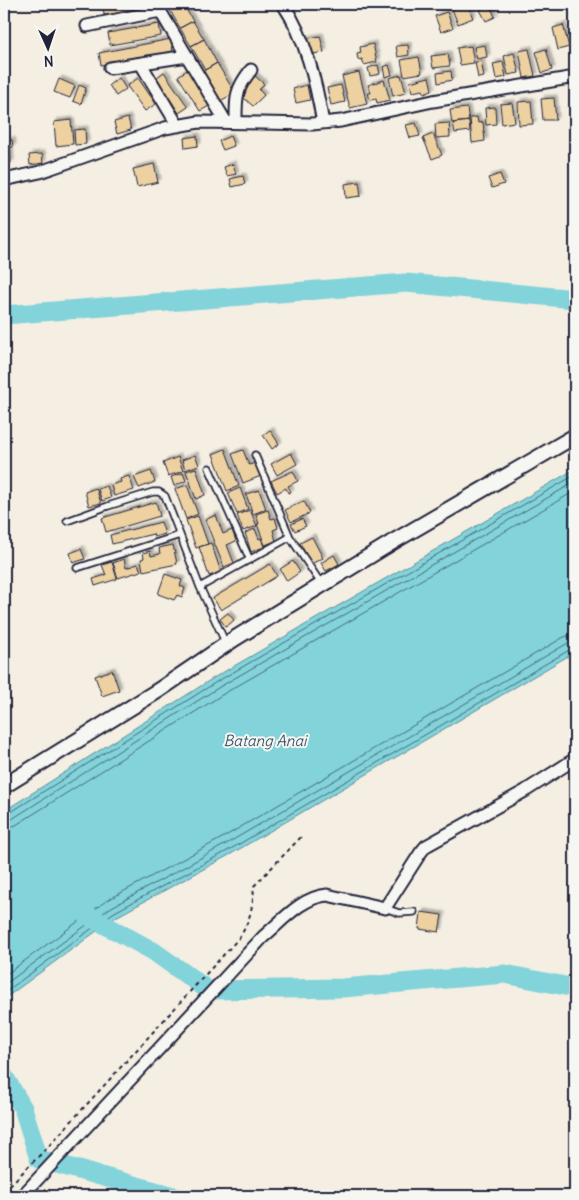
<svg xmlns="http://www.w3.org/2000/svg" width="579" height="1200" viewBox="0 0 579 1200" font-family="Delius,sans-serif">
  <defs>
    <filter id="shadow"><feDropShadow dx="3" dy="-3" stdDeviation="1" flood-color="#0004"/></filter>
  </defs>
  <rect width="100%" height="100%" fill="#f4efe2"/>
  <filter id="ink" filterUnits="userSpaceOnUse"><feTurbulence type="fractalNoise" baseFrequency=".02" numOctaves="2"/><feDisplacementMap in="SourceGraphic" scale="10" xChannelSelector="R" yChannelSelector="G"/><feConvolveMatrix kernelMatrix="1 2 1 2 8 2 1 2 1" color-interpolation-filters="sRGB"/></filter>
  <g filter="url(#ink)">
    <!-- water -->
    <path fill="#82d3da" stroke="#5c8c9a" d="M575 469V652L231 854 116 917 4 999V811L215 677Z"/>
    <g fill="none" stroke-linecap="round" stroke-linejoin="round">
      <!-- shore -->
      <path stroke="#48697b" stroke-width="1" d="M4 815 8 814 218 681 575 475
        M4 821 12 819 221 686 575 482
        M4 829 16 825 225 693 575 491
        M4 976 106 901 222 838 564 637 575 634
        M4 985 110 908 226 844 568 643 575 641
        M4 993 113 913 229 850 571 649 575 648"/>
      <!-- river -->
      <path stroke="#82d3da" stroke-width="19" d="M4 315 406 283 575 299
        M83 913 153 951 208 990 343 988 505 974 575 988
        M4 1076 23 1108 39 1159 173 1196"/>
    </g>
    <!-- building -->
    <path fill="#edd1a1" stroke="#22223b" filter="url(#shadow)" d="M114 4H146L147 9 104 15 103 5Z
      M169 4H183L193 21 180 28 167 5Z
      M464 4H467L473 18 458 24 452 9Z
      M490 5 495 17 486 21 480 10Z
      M447 12 453 28 441 32 435 16Z
      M193 21 204 39 191 46 180 28Z
      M159 24 161 36 110 45 108 33Z
      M563 25 569 47 558 50 553 28Z
      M320 36 324 52 308 55 305 39Z
      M171 39 173 52 101 65 99 53Z
      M204 39 217 63 205 70 191 46Z
      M373 44 377 62 364 65 362 59 358 60 357 54 361 53 360 47Z
      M408 45 409 55 398 57 396 46Z
      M485 45 487 57 477 59 474 47Z
      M471 46 474 63 460 65 457 48Z
      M529 49 535 76 524 78 519 51Z
      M546 49 552 70 542 73 536 52Z
      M514 53 519 73 508 75 504 56Z
      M448 54 450 66 433 68 431 56Z
      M419 57 422 73 404 76 401 60Z
      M481 61 484 77 478 78 475 62Z
      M503 62 506 77 496 79 493 64Z
      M217 63 235 93 220 101 203 71Z
      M378 65 380 74 370 76 368 68Z
      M389 65 392 75 385 77 383 67Z
      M189 69 211 105 200 111 178 76Z
      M451 71 452 80 438 83 437 73Z
      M164 72 188 107 179 113 156 78Z
      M359 72 367 104 350 108 342 76Z
      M401 75 406 93 393 96 389 78Z
      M255 76 264 84 259 90 264 95 253 106 238 93Z
      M429 77 432 90 424 93 423 90 412 92 410 82Z
      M119 78 126 89 116 96 109 85Z
      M138 78 156 104 145 111 127 86Z
      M59 79 75 86 70 98 54 92Z
      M384 80 390 100 377 103 376 99 370 100 368 93H371L368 85Z
      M79 85 86 88 81 104 73 101Z
      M307 85 310 100 296 103 293 89Z
      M341 85 345 102 331 105 327 88Z
      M554 98 556 120H543L541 99Z
      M531 101 533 124 519 125 518 102Z
      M512 103 515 122 502 124 500 104Z
      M495 107 496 124 486 125 485 108Z
      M467 108 469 121 452 123 450 110Z
      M477 117 478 123 483 122 485 141 472 143 470 118Z
      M128 118 131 130 117 134 114 122Z
      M71 120 73 144 56 146 54 122Z
      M469 121 470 131 455 133 453 123Z
      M416 123 420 136 410 138 406 125Z
      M449 123 450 137 436 138 435 124Z
      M85 129 86 144 75 145 74 130Z
      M433 134 442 155 432 159 423 138Z
      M197 136 198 146 185 148 184 138Z
      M230 136 234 146 223 150 219 141Z
      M12 140 13 147 4 148V141Z
      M4 149H10L11 163 4 164Z
      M42 154 43 163 30 165 29 155Z
      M154 164 158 182 137 187 133 169Z
      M233 164 236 174 227 176 224 167Z
      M500 174 504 184 492 188 488 178Z
      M243 176 245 184 232 187 230 179Z
      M359 182 361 196 346 198 345 184Z
      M270 430 279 444 272 449 263 435Z
      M225 449 239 486 227 491 213 454Z
      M243 450 249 465 256 463 261 476 243 483 232 454Z
      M291 453 297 464 277 475 271 464Z
      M195 455 199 465 185 470 182 460Z
      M178 457 183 471 168 476 163 463Z
      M196 468 205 495 196 499 186 471Z
      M151 471 155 482 139 488 134 477Z
      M293 471 298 481 288 486 291 492 288 493 286 488 277 493 271 481Z
      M183 473 186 481 174 486 171 477Z
      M129 476 134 490 114 496 111 485 121 482 120 479Z
      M187 485 198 514 186 519 175 489Z
      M107 486 111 498 102 501 98 489Z
      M96 488 101 503 89 506 85 492Z
      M240 488 248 509 237 514 228 493Z
      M259 490 266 509 253 514 246 494Z
      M304 501 310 513 291 522 285 510Z
      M156 502 160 516 106 532 102 518Z
      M250 510 257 526 243 531 237 515Z
      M268 510 271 519 275 518 278 528 273 530 276 541 265 545 257 524H259L256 514Z
      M216 515 223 534 232 530 236 541 227 545 234 563 224 567 205 520Z
      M198 516 208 544 196 548 186 520Z
      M302 519 306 526 295 531 291 524Z
      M161 522 165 534 154 537 153 534 112 544 110 535Z
      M255 529 259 539 261 538 265 550 262 551 261 548 251 552 245 533Z
      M312 537 323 558 311 564 300 543Z
      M211 543 221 572 209 576 199 547Z
      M173 545 177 564 143 571 141 559 144 558 143 553 150 551 151 556 160 554 159 548Z
      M81 549 85 559 73 563 70 553Z
      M334 555 339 564 326 571 321 563Z
      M124 559 126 568 138 564 141 571 118 578 113 563Z
      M293 561 300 572 287 581 280 569Z
      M112 562 117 579 95 586 93 579 106 575 102 565Z
      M270 564 277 576 221 610 213 598Z
      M165 574 182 580 180 586 185 588 182 597 177 595 174 600 158 594Z
      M228 613 234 620 226 627 220 619Z
      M112 670 119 690 102 696 95 676Z
      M421 912 442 915 439 932 419 929Z"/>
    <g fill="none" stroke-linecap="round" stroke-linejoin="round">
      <!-- service casing -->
      <g stroke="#22223b" stroke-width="9">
        <path id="service" d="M255 455 290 537 322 585
          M209 468 250 560
          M67 521 108 506 153 492H159L165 496 200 587 226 644
          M77 568 180 535
          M200 587 290 537
          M385 908 399 913 414 912"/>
      </g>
      <!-- minor casing -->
      <g stroke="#22223b" stroke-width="15">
        <path id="minor" d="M156 4 226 122
          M283 4C306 38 316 83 323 123
          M87 26 160 11
          M141 64 178 126
          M110 68 187 56
          M236 122C236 98 235 90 251 70
          M4 180 40 172 165 128 199 122 312 124 341 121 433 101 575 77
          M22 1196 263 937C282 921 302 897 327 895L385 908 421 852 426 846 525 791 575 759"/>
      </g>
      <!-- tertiary casing -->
      <g stroke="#22223b" stroke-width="18">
        <path id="tertiary" d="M4 786 159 690 234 639 322 585 396 540 575 436"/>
      </g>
      <!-- path -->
      <path stroke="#22223b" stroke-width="2" stroke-dasharray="4 4" stroke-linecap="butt" d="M4 1191 46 1149 239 938C250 922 253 906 254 886L301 837"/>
      <!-- service -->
      <use href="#service" stroke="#f6f6f2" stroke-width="5.5"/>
      <!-- minor -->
      <use href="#minor" stroke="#f6f6f2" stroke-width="11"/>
      <!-- tertiary -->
      <use href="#tertiary" stroke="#f6f6f2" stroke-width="14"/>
    </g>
  </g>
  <g text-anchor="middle" stroke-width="4" stroke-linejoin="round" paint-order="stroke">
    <!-- water labels -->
    <g font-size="15" font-style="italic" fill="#3f576b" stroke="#f6f6f2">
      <text x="265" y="746">Batang Anai</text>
    </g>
  </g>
  <!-- margin -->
  <rect width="579" height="1200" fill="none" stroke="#f6f6f2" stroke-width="20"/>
  <rect x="10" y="10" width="559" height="1180" fill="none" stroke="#22223b" stroke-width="2" filter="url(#ink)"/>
  <!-- north arrow -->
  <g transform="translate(48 48) rotate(177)" stroke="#f6f6f2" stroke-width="4" paint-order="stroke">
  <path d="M0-4L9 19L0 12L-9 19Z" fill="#22223b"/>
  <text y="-8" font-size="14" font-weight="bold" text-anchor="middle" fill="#22223b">N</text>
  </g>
</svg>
